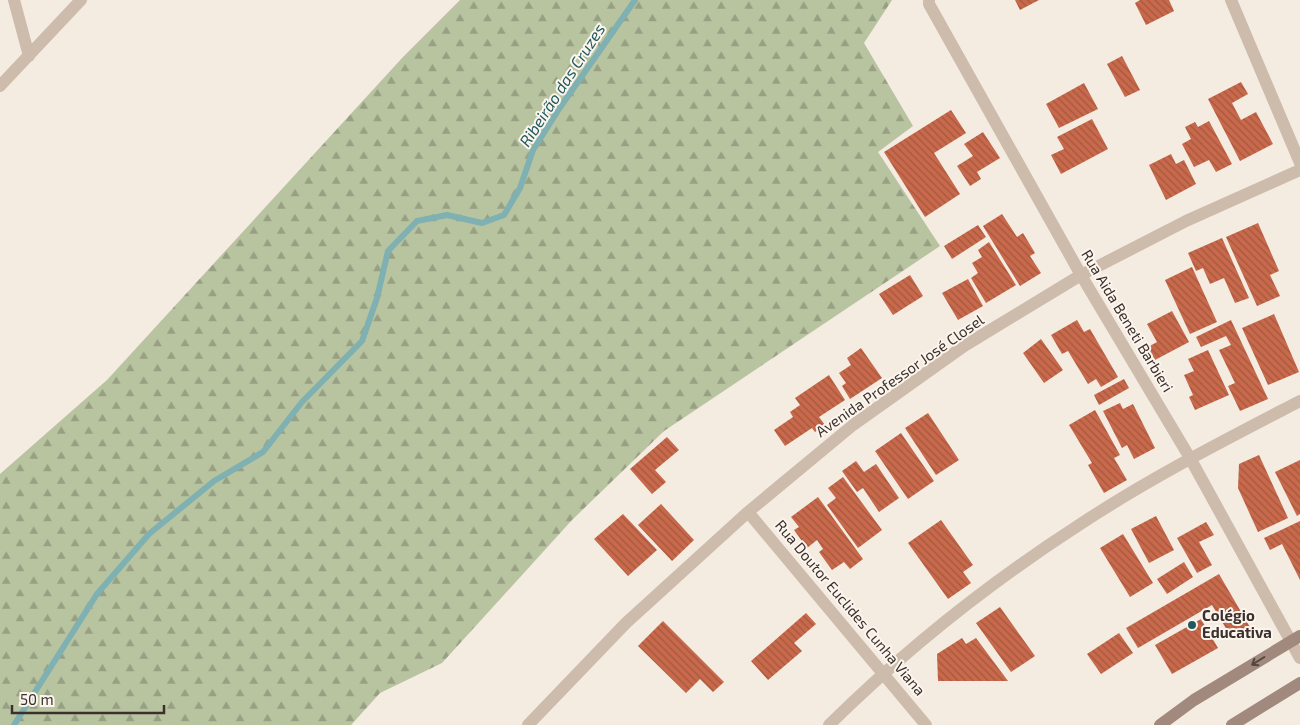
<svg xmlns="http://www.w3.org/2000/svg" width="1300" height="725" viewBox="0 0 1300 725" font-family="'Exo 2',sans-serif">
  <defs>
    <pattern id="forest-firs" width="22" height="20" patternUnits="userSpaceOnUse" patternTransform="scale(1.25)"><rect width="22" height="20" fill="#b8c4a0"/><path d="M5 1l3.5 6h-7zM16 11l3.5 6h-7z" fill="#97a083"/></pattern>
    <pattern id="building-back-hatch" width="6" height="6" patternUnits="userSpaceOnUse" patternTransform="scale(1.25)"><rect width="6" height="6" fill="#c8694b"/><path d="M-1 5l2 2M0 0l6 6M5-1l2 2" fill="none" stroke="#a4573f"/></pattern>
  </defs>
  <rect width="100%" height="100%" fill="#f4ebe1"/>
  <!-- forest -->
  <path fill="url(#forest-firs)" d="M460 0H892L864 43 913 126 878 152 940 246 664 431 572 520 442 663 380 693 351 725H0V474L107 380 403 57Z"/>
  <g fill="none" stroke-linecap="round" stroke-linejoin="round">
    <!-- stream -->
    <path stroke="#7fb0b2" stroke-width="6" d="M14 725 97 594 149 534 214 481 263 452 302 402 362 341 377 298 388 251 417 221 447 215 482 223 504 215 520 188 533 150 559 109 635 0"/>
  </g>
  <!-- building -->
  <path fill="url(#building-back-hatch)" d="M1015 0H1039L1020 10Z
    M1140 0H1169L1174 11 1146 25 1135 3Z
    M1122 56 1140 90 1125 97 1107 64Z
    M1241 82 1248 94 1232 103 1241 120 1256 112 1273 144 1240 161 1208 99Z
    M1084 83 1098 109 1059 128 1046 104Z
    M951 110 966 133 934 153 960 194 925 217 884 152Z
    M1092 119 1108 149 1061 174 1051 155 1064 149 1057 137Z
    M1209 121 1232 164 1216 172 1209 160 1194 167 1182 144 1191 139 1185 127 1195 122 1198 127Z
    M983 132 1000 158 977 172 981 179 970 186 957 166 973 156 964 144Z
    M1171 154 1176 164 1184 160 1196 184 1166 200 1149 165Z
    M1002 214 1017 237 1023 233 1035 253 1030 256 1041 273 1020 286 983 226Z
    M1258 223 1279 271 1270 275 1280 296 1257 306 1226 237Z
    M978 225 986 237 952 259 944 246Z
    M1222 238 1249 298 1235 303 1224 278 1210 284 1203 268 1196 271 1188 253Z
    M989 242 1016 285 986 303 971 278 978 273 972 263 982 257 978 250Z
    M1192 267 1217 322 1190 334 1165 280Z
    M910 275 923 296 893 315 879 294Z
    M968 279 983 306 958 320 942 293Z
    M1172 311 1189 342 1155 360 1148 347 1157 342 1147 324Z
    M1274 314 1299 372 1268 385 1242 328Z
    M1077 320 1084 332 1090 329 1118 377 1101 387 1096 379 1088 384 1068 351 1062 354 1051 335Z
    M1231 320 1268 399 1240 411 1228 386 1235 383 1219 350 1231 345 1226 336 1201 347 1196 337Z
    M1041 339 1063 370 1044 383 1023 353Z
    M861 348 882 378 850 399 842 386 846 383 839 373 851 365 847 358Z
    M1208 350 1229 395 1195 410 1189 397 1193 395 1184 375 1194 371 1188 359Z
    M829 375 845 400 819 417 825 425 815 432 812 428 785 446 774 430 793 417 790 412 800 405 795 398Z
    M1124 379 1129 388 1099 405 1094 395Z
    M1120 403 1123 409 1133 404 1155 448 1134 459 1127 445 1122 448 1103 411Z
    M1095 410 1120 455 1114 458 1127 480 1104 493 1088 465 1092 463 1069 425Z
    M928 413 959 460 936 475 905 428Z
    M901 433 934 481 908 499 875 451Z
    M667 437 679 450 655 470 666 482 652 494 630 469Z
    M1259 455 1288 518 1258 532 1238 488 1239 464Z
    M1300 460V514L1297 516 1275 472Z
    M856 461 864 472 876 464 899 498 879 512 863 488 857 492 842 471Z
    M843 477 882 530 858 548 827 505 836 498 828 488Z
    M818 497 863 559 850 569 844 562 832 570 819 552 823 549 817 540 807 548 794 530 799 527 791 517Z
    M661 504 694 540 672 561 638 525Z
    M623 514 657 550 628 576 594 539Z
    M1156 516 1174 550 1149 563 1131 529Z
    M941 520 973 565 963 572 971 583 948 599 908 543Z
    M1300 521V580L1282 544 1270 550 1264 538Z
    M1206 522 1214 535 1199 542 1212 565 1197 573 1177 538Z
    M1123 534 1153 583 1130 597 1100 548Z
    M1184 562 1193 577 1167 594 1157 579Z
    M1219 574 1251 629 1233 640 1212 605 1138 648 1126 628Z
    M1000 607 1035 656 1011 672 976 623Z
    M806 613 816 624 794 643 802 651 768 680 751 661Z
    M1201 619 1218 648 1172 674 1155 645Z
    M663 621 724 682 713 692 700 679 686 693 638 646Z
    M1119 633 1133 653 1101 674 1087 654Z
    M962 638 966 644 976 638 1008 681H938L937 654Z"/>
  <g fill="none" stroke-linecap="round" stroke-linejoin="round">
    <!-- street -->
    <path stroke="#cdbbac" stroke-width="12" d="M14 0 29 56
      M929 0V4L1081 275 1190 458 1300 658
      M1231 0 1300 163
      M0 86 81 0
      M748 512 926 725
      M528 725 626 623 748 512 853 425 964 346 1081 275 1186 221 1300 170
      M829 725C905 650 989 583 1079 525 1150 478 1225 440 1300 401"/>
    <!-- secondary -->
    <path stroke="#a18a7d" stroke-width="12" d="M1160 725 1194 700 1300 636
      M1232 725 1300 683"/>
  </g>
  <!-- one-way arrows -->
  <defs><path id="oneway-shaft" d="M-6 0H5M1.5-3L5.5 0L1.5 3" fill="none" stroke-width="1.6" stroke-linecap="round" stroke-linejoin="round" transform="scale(1.25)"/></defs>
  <use stroke="#544640" href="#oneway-shaft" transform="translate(1258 661) rotate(148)"/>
  <!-- markers -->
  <circle fill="#1f5a5e" stroke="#fbf5ee" stroke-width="2" cx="1192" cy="625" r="5"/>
  <g text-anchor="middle" stroke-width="4" stroke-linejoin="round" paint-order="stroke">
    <!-- street labels -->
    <g font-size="15" fill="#3b302b" stroke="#fbf5ee">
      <text transform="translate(1127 321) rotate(59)" y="5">Rua Aida Beneti Barbieri</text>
      <text transform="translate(900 376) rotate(-35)" y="5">Avenida Professor José Closel</text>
      <text transform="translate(850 608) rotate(50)" y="5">Rua Doutor Euclides Cunha Viana</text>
    </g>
    <!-- poi labels -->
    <g font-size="15" font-weight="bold" fill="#3b302b" stroke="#fbf5ee" text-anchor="start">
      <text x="1202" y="621">Colégio<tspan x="1202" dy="17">Educativa</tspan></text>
    </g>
    <!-- water labels -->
    <g font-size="16" font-style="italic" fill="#1f5a5e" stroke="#fbf5ee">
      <text transform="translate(562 85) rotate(-57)" y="6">Ribeirão das Cruzes</text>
    </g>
  </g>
  <!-- scale -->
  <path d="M12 705v8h152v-8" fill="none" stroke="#3b302b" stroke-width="2.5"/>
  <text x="20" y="705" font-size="15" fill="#3b302b" stroke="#fbf5ee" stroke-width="4" paint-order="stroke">50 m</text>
</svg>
